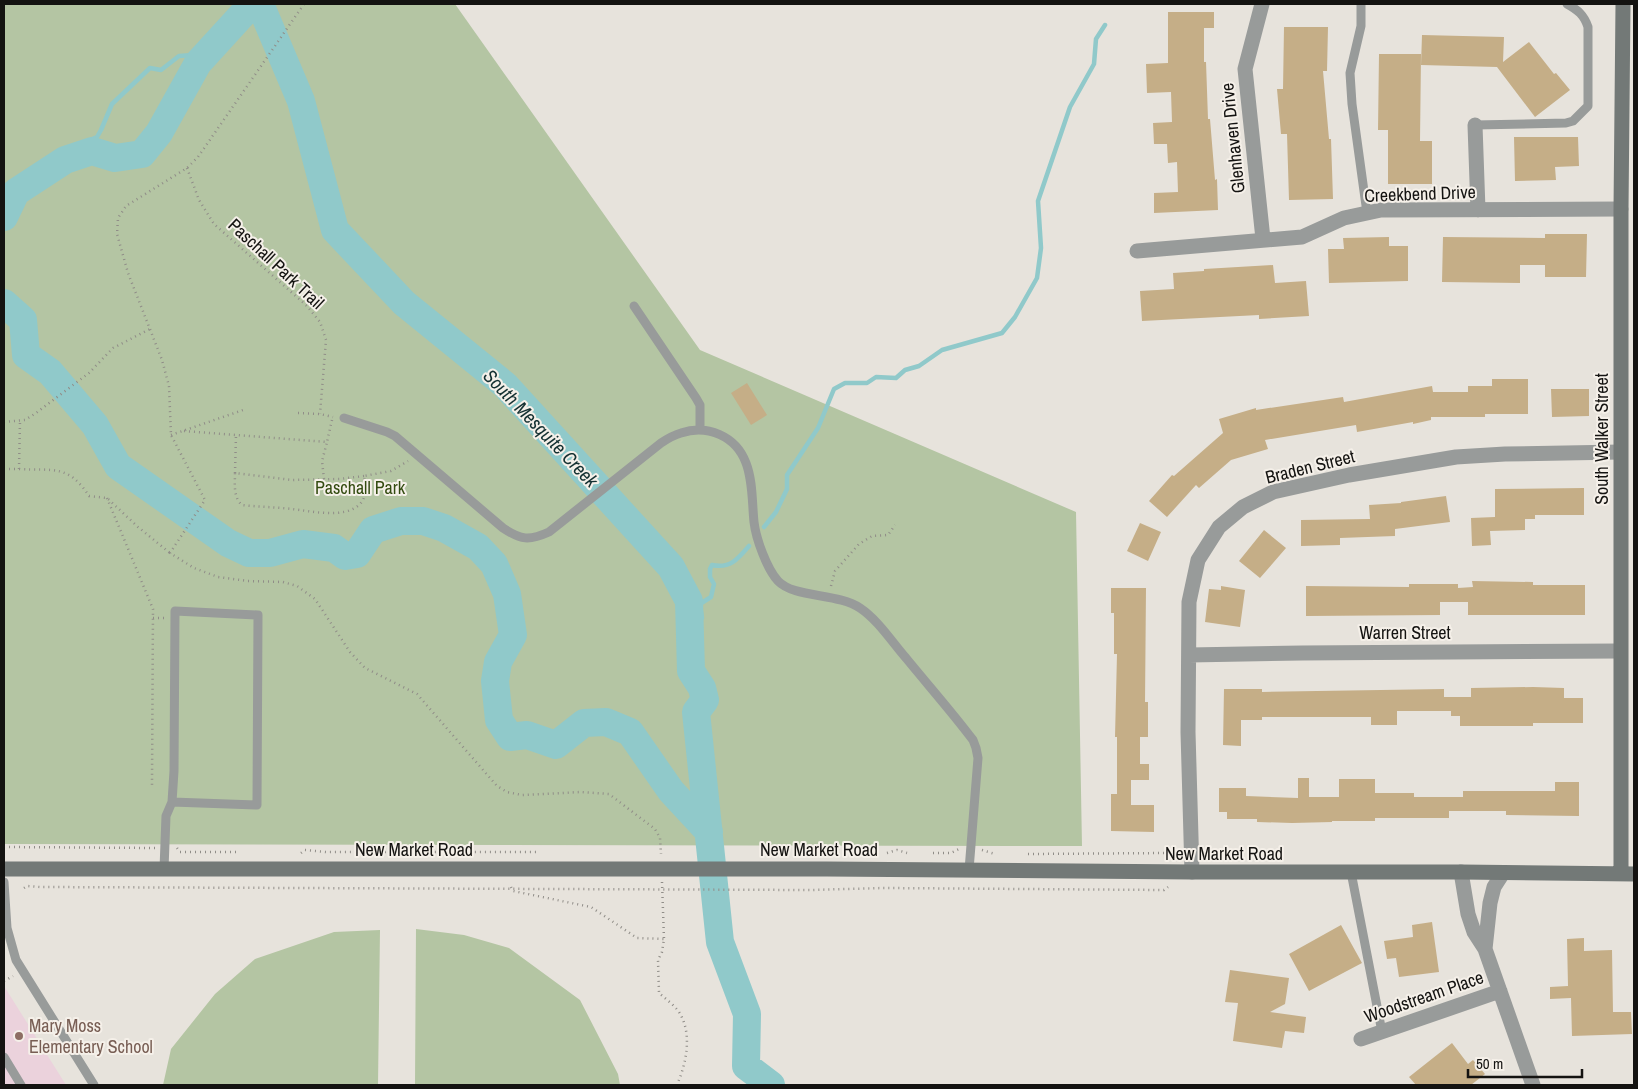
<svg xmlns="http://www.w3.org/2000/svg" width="1638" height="1089" viewBox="0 0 1638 1089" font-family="'Archivo Narrow',sans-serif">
  <rect width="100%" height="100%" fill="#e7e3dc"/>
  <!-- education -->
  <path fill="#ebd2dc" d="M4 986 66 1085H4Z"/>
  <!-- green -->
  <path fill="#b4c5a3" d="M4 4H455L700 350 1076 512 1082 846 4 844Z
    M416 929 464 935 509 948 580 1000 618 1074 620 1085H415Z
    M380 930 378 1085H163L171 1049 215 994 255 959 334 932Z"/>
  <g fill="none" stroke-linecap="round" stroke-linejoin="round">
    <!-- stream -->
    <path stroke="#90c9ca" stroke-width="4.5" d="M71 158 81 144 97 137 101 130 112 104 150 68 161 70 179 56 207 54
      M764 527 776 512 787 489V475L818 428 834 389 845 383H867L876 377 896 378 905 370 919 366 942 350 1002 333 1015 317 1037 278 1041 248 1038 201 1070 107 1094 64 1096 39 1105 25
      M690 629 702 618 700 604 711 597 714 584 710 577V569L712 565C730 569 738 559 749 546"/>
    <!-- river -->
    <path stroke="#90c9ca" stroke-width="28" d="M260 4 301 101 335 230 404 303 505 385 671 567 689 601 691 671 702 688 705 700 696 712 720 942 747 1014 746 1066 771 1085
      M4 217 16 192 65 160 92 151 115 158 142 154 159 133 198 63 252 4
      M4 303 23 320 26 355 50 372 95 425 118 466 228 543 249 553H270L303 544 334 548 345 556 357 554 373 530 401 521H423L444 528 478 547 494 564 507 594 513 635 498 662 495 681 499 720 510 737 527 735 556 745 584 723 606 722 630 732 671 791 709 832"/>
  </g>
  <!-- building -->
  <path fill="#c5ae87" d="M1168 12H1214V28H1204V62H1206L1208 119H1210L1215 180 1217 179 1218 210 1154 213V193L1178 192 1177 162 1168 163 1167 144H1154L1153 123 1172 122 1171 92 1147 93 1146 64 1168 63Z
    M1284 27H1328L1327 71H1323L1329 139H1331L1333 199 1289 200 1287 134H1281L1277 89H1283Z
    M1422 35 1504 37 1503 62 1529 42 1554 74 1556 73 1570 90 1535 117 1497 67 1421 65Z
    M1379 54H1421L1420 141H1432V184H1388V130H1378Z
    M1514 137H1578L1579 166 1555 167 1556 180 1515 181Z
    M1545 234H1587L1586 277H1545V265H1520V283L1442 282 1443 237 1545 238Z
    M1389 237V246H1408V281L1329 283 1328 249H1344L1343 238Z
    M1273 265 1275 283 1306 281 1309 316 1259 319V315L1142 321 1140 291 1174 289 1173 273 1204 271V269Z
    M1492 379H1528V414H1485V417H1431V420L1413 424V422L1357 432 1356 425 1265 440 1268 449 1231 460 1199 488 1196 485 1167 517 1149 501 1172 475 1174 476 1223 433 1219 419 1256 408V410L1343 397 1344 402 1432 386 1433 392H1468V386H1492Z
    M747 383 767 415 751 425 731 393Z
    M1551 389H1589V416L1552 417Z
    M1584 488V515H1535V519H1525V530L1490 531 1491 545 1472 546 1471 518 1495 517V489Z
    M1446 496 1450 522 1395 529V536L1340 538V545L1301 546V520L1370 519 1369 505 1401 503V502Z
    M1140 523 1161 532 1148 561 1127 551Z
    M1264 530 1286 548 1260 578 1239 561Z
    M1472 581 1533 582V585H1585V615H1468V602H1440V615L1306 616V586L1409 587V584H1458V588L1473 587Z
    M1221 586 1245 590 1240 627 1205 622 1209 589 1221 590Z
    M1111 588H1146L1145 702H1148V737H1140V764H1149V780H1131V805H1154V832L1111 831V794H1117V737H1115L1117 654H1114V613H1111Z
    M1533 687 1564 688V698H1583V723H1533V726H1460V716H1451V711H1397V725H1371V717H1262V720H1241V746L1223 745 1224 689H1262V692L1444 689V697H1471V688Z
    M1298 778H1309V797H1339V779H1375V793H1414V797H1463V791H1555V782H1579V816L1506 815V811H1449V818H1375V821H1332V822L1292 823 1257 822V819H1227V812H1219V788H1246V796L1298 798Z
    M1432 922 1439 972 1399 977 1396 958 1387 959 1384 941 1413 937 1412 925Z
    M1341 925 1362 963 1309 991 1289 954Z
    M1584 938V951L1612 950 1613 1012H1631L1632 1034 1572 1036 1571 998 1550 999V987L1568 986 1567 939Z
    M1230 970 1289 978 1285 1004 1270 1012 1306 1017 1304 1033 1285 1031 1282 1048 1233 1041 1238 1003 1225 1002Z
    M1452 1043 1468 1064 1473 1060 1485 1074 1471 1085H1416L1409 1077Z"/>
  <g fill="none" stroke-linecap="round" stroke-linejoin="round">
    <!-- path -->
    <path stroke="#908d88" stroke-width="2.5" stroke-dasharray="1 4" stroke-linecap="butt" d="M304 4 198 157 187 168 126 206 118 218 117 234 128 273 162 360 169 386 171 435 205 500 170 553 194 568 218 577 248 581 283 582 297 586 315 599 350 652 365 668 417 694 497 786 507 792 522 795 581 792 609 794 655 829 660 838 661 854
      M187 168 199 200 214 224 307 306 320 322 326 340 320 414
      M298 413 320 414 333 417
      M4 422 25 420 36 413 89 373 113 348 150 329
      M184 431 327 442 332 420
      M171 435 246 409
      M4 469H19L20 421
      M19 469C54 471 68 464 89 496L107 498 138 527 170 553
      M235 473 236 435
      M364 476 340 479 292 480 235 473C235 484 233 497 242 505 259 507 275 507 292 509 311 511 343 519 359 505 368 496 365 486 364 476L391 471 408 461
      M324 479 322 461 327 442
      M107 498 153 609 152 785
      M831 586 835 571 859 544 872 536 888 535 895 525
      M153 618H164
      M4 847 155 848
      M177 848 180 852H238
      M982 850 995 854
      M301 853 305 850 326 852H536
      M887 853 897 850 907 853
      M933 853H951L959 849
      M1028 854 1169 853 1173 851H1177
      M662 882 664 939 662 952 658 960 659 993C666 999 674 1005 679 1012 693 1034 686 1064 677 1085
      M511 887 513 891 591 907 637 938 664 939
      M24 888 27 886 40 887 810 890 883 888 1164 890 1168 887
      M4 981 13 976"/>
    <!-- lane -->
    <path stroke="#989b9a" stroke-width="9" d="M1361 4V26L1350 73 1352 104 1367 213
      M1475 125 1566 123 1573 121 1588 106V27C1584 15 1578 10 1567 4
      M634 306 696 398 700 405V430
      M344 418 387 432 395 436 503 528C521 540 529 541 549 532L661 443C667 439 674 435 681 433 707 424 736 436 746 463 753 481 752 503 754 522 756 539 767 569 778 581 794 598 838 593 860 608 878 620 892 642 906 658 928 685 952 712 973 740L976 748 978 758 969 870
      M164 869 166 816 172 802 174 771 175 611 258 615 257 805 172 802
      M1351 872 1382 1032
      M4 882 7 928 16 960 94 1085
      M4 1057 21 1085"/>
    <!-- street -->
    <path stroke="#989b9a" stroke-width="15" d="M1262 4 1245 69 1263 239
      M1475 125 1478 210
      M1137 251 1302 237 1344 218 1381 210 1621 209
      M1189 655 1302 653 1620 651
      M1192 872 1188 732 1189 602 1198 560 1219 527 1243 507 1273 492 1349 475 1456 457 1505 454 1620 452
      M1461 872 1468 914 1474 932 1485 949 1533 1085
      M1485 949 1490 903 1494 887 1503 873
      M1361 1039 1500 991"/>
    <!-- secondary -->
    <path stroke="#737977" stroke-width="15" d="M4 869H827L1192 872H1461L1634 874
      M1621 874V209L1623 4"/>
  </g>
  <!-- markers -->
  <circle fill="#8d6e63" stroke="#f5f0e9" stroke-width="2" cx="19" cy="1036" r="5"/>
  <g text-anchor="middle" stroke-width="4" stroke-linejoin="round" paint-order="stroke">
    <!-- street labels -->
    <g font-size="18" fill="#141311" stroke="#f5f0e9">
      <text transform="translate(1233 138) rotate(-96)" y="6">Glenhaven Drive</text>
      <text transform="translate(1420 194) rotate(-2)" y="6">Creekbend Drive</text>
      <text transform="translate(276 264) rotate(43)" y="6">Paschall Park Trail</text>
      <text transform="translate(1602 439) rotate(-90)" y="6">South Walker Street</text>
      <text transform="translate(1310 467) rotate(-14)" y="6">Braden Street</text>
      <text x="1405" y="639">Warren Street</text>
      <text x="414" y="856">New Market Road</text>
      <text x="819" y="856">New Market Road</text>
      <text x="1224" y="860">New Market Road</text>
      <text transform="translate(1424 997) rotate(-19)" y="6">Woodstream Place</text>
    </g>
    <!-- park labels -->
    <g font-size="18" fill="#334b10" stroke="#f5f0e9">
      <text x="360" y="494">Paschall Park</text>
    </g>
    <!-- education labels -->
    <g font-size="18" fill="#785e54" stroke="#f5f0e9" text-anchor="start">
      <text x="29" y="1032">Mary Moss<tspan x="29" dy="21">Elementary School</tspan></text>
    </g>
    <!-- water labels -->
    <g font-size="19" font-style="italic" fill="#143132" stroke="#f5f0e9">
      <text transform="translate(541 428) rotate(46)" y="7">South Mesquite Creek</text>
    </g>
  </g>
  <!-- border -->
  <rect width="1638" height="1089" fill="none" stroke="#141311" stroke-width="10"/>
  <!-- scale -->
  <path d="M1468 1069v8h114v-8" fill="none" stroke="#141311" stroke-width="2.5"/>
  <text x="1476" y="1069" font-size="15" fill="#141311" stroke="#f5f0e9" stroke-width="4" paint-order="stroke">50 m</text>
</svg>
